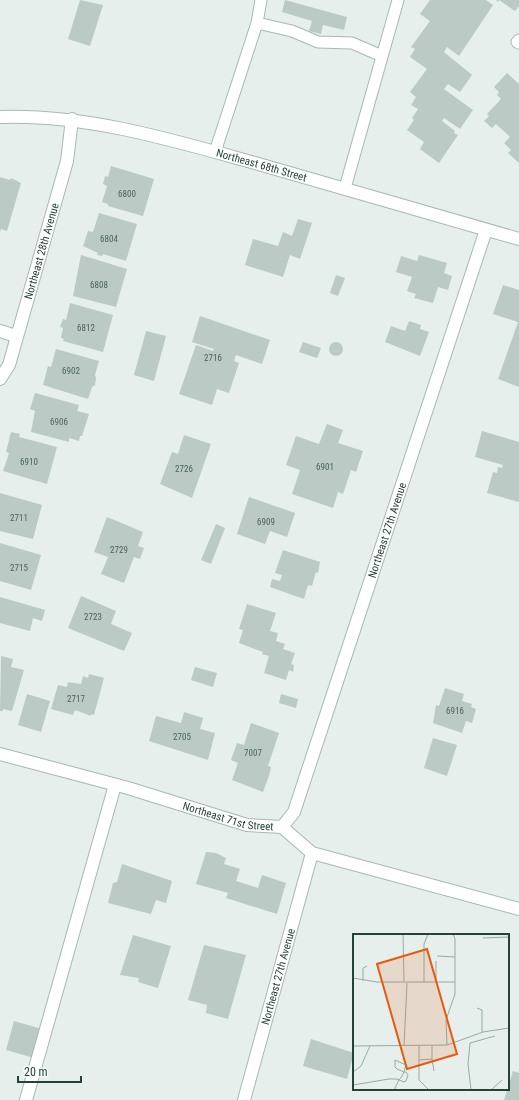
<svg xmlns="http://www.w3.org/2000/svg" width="519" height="1100" viewBox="0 0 519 1100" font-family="'Roboto Condensed',sans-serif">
  <rect width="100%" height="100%" fill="#e6efeb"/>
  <!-- building -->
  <path fill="#bbcac4" d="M80 0 103 5 90 46 68 39Z
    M285 0 347 17 344 30 323 25 321 34 309 31 312 21 282 12Z
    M430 0H486L493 5 459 56 447 47 444 52 472 75 460 92 448 84 444 89 473 110 460 129 444 118 442 121 455 131 454 133 458 135 439 163 420 149 424 142 407 130 414 120 412 118 418 109 411 105 416 97 410 92 427 69 410 57 415 49 411 47 430 21 420 14Z
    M496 0H519V6L515 11 499 0 498 2Z
    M507 73 519 84V163L508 153 511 150 504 143 510 137 496 124 492 128 484 121 489 116 487 114 501 99 497 95 499 92 494 87Z
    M111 166 154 179 143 216 108 206V204L102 202 107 186 103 184 105 176 108 177Z
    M0 177 10 180 11 178 21 183 7 231 1 229 0 232Z
    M99 213 137 224 126 261 103 254 102 256 97 255 98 253 83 246 88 231 93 232Z
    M298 219 312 223 300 259 290 255 283 277 245 265 253 239 278 246 283 232 292 236Z
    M81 255 127 269 116 307 73 296Z
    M419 255 447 263 444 273 452 276 448 290 438 287 433 303 414 298 416 294 407 291 412 277 396 272 401 256 417 261Z
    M336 275 345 278 338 296 330 293Z
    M503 285 519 290V387L498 379 518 322 493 314Z
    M70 303 113 315 103 352 63 341 64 339 61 338 63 328 60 327 63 319 66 320Z
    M200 316 270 340 262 364 236 355 234 361 239 363 229 393 217 389 212 405 179 394 196 345 213 351 214 349 192 342Z
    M409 321 421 325 420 329 429 332 420 356 385 342 391 326 405 331Z
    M146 331 166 336 154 381 134 375Z
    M303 342 321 348 317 358 299 352Z
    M329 349a7 7 0 1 1 14 0a7 7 0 1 1-14 0Z
    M56 349 99 361 95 375 96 378 95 385 92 387 88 399 43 385 48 366 51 367Z
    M35 393 79 405 77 411 89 414 82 436H80L79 441 69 438V442L31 432 35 411 30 409Z
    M327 424 343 430 338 443 363 451 356 472 351 470 343 494 338 492 333 508 292 494 300 470 286 465 296 436 319 444Z
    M482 431 519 442V502L487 493 493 472 497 473 498 467 502 468 503 465 475 457Z
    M11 432 20 434 19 437 57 447 47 484 3 471 9 453 6 452Z
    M184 435 211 444 192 498 160 484 172 452 178 454Z
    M0 493 42 505 33 539 0 531Z
    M249 497 295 513 287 537 270 531 265 544 237 534Z
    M107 517 143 532 138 546 144 548 140 559 134 557 124 583 101 574 108 557 94 552Z
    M216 524 225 528 211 564 201 560Z
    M0 543 41 555 31 590 0 581Z
    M283 550 320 562 318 573 316 572 312 586 308 585 304 599 270 587 272 579 280 581 282 575 275 573Z
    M81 596 116 611 111 624 132 633 124 651 68 628Z
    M0 597 45 610 42 621 33 618 30 631 0 623Z
    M247 604 276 613 270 631 278 633 276 641 285 644 283 649 295 653 291 664 294 665 293 672 289 670 286 680 264 673 269 656 262 654 263 652 239 643 243 630 239 629Z
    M1 656 13 659 11 667 24 670 12 711 3 709V711H0Z
    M195 667 217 673 213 687 191 680Z
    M89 674 104 678 94 715 91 714V716L75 710 73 715 51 709 58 685 67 687 68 682 81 684 83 676 88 678Z
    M445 688 464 694 462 701 472 704 471 707 476 709 472 723 466 721 462 733 433 723 436 705 439 706Z
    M27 694 50 701 41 732 18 725Z
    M281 694 298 699 296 708 279 703Z
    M184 712 203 718 200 729 215 733 208 760 149 741 156 716 181 723Z
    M251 723 279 733 268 766 271 767 269 776 263 792 232 780 238 763 231 760 237 743 244 745Z
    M433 738 457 745 447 776 424 768Z
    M206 852 216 853 226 858 224 864 240 869 236 881 258 888 262 875 286 883 277 914 226 898 228 893 196 884Z
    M122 864 172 881 166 903 156 900 151 914 108 903 113 883 117 882Z
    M133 935 171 946 158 988 138 982 139 978 120 975Z
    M204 945 246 955 228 1019 206 1013 207 1005 188 1000Z
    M14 1021 42 1029 34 1058 6 1050Z
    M311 1039 354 1053 347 1079 303 1066Z
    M513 1071 519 1073V1100H504Z"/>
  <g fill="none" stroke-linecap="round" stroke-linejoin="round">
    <!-- service casing -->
    <g stroke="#a8b8b2" stroke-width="13">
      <path id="service" d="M261 0 257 23 292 31 318 42 352 43 382 56
        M519 40 517 42 519 43
        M215 152 257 23
        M345 188 398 0"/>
    </g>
    <!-- minor casing -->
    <g stroke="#a8b8b2" stroke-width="14">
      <g id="minor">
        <path d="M0 331 16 336"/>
        <path id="s1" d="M0 379 9 365 67 161 72 119"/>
        <path id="s2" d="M0 754 128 788 247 825 282 827 312 853 519 909"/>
        <path id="s3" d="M282 827 294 812 486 230"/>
        <path d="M26 1100 115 785"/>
        <path id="s4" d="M244 1100 312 853"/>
      </g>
    </g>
    <!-- tertiary casing -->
    <g stroke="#a8b8b2" stroke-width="14">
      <g id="tertiary">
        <path id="s5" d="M0 117C87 114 172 140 255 163 343 188 431 214 519 239"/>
      </g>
    </g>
    <!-- service -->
    <use href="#service" stroke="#fff" stroke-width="11"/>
    <!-- minor -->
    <use href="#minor" stroke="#fff" stroke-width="12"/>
    <!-- tertiary -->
    <use href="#tertiary" stroke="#fff" stroke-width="12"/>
  </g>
  <g text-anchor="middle" stroke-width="4" stroke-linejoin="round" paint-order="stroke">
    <!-- number labels -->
    <g font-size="9" fill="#4a645c">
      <text x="127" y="197">6800</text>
      <text x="109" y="242">6804</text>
      <text x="99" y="288">6808</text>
      <text x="86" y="331">6812</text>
      <text x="213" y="361">2716</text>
      <text x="71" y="374">6902</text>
      <text x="59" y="425">6906</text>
      <text x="29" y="465">6910</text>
      <text x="325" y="470">6901</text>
      <text x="184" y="472">2726</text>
      <text x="19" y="521">2711</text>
      <text x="266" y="525">6909</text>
      <text x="119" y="553">2729</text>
      <text x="19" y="571">2715</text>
      <text x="93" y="620">2723</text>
      <text x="76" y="702">2717</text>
      <text x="455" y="714">6916</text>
      <text x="182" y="740">2705</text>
      <text x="253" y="756">7007</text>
    </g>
    <!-- street labels -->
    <g font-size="11" fill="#24423a" stroke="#f7fbf9">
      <text dy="4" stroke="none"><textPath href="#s5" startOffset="267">Northeast 68th Street</textPath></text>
      <text dy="4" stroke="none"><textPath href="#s1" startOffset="135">Northeast 28th Avenue</textPath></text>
      <text dy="4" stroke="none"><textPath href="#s3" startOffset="316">Northeast 27th Avenue</textPath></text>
      <text dy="4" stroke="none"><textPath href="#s2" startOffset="237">Northeast 71st Street</textPath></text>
      <text dy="4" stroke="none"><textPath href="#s4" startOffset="128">Northeast 27th Avenue</textPath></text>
    </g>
  </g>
  <!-- overview -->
  <g transform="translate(353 934)">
    <rect width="156" height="156" fill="#e6efeb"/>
    <path fill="none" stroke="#98aaa4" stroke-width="1" d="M50 0 51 47M130 4 156 3M84 22 102 23M83 27V48M0 44 24 48H102M10 47V34L14 32M71 49V10L75 0M124 74 129 76V98M94 111 93 86 102 60V5L100 0M0 112 94 111 130 98 156 94M51 112 54 49M66 112V146L76 156M79 125V112M66 126 79 125 81 137M0 138 8 132 17 112M0 151 36 145H44L46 146 51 148 53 147 55 141 53 138H51L44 135 42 133V126L53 131 51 138 49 142 46 146 42 154V156M118 156 115 130 117 109 142 102M138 156 149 146"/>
    <path fill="#e8590c" fill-opacity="0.15" stroke="#e8590c" stroke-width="2" d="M74 15 104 120 54 135 24 30Z"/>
    <rect width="156" height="156" fill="none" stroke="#24423a" stroke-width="2"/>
  </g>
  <!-- scale -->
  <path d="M18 1076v6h63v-6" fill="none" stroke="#24423a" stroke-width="2"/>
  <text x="24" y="1076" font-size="12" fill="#24423a" stroke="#f7fbf9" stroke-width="3" paint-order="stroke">20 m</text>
</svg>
